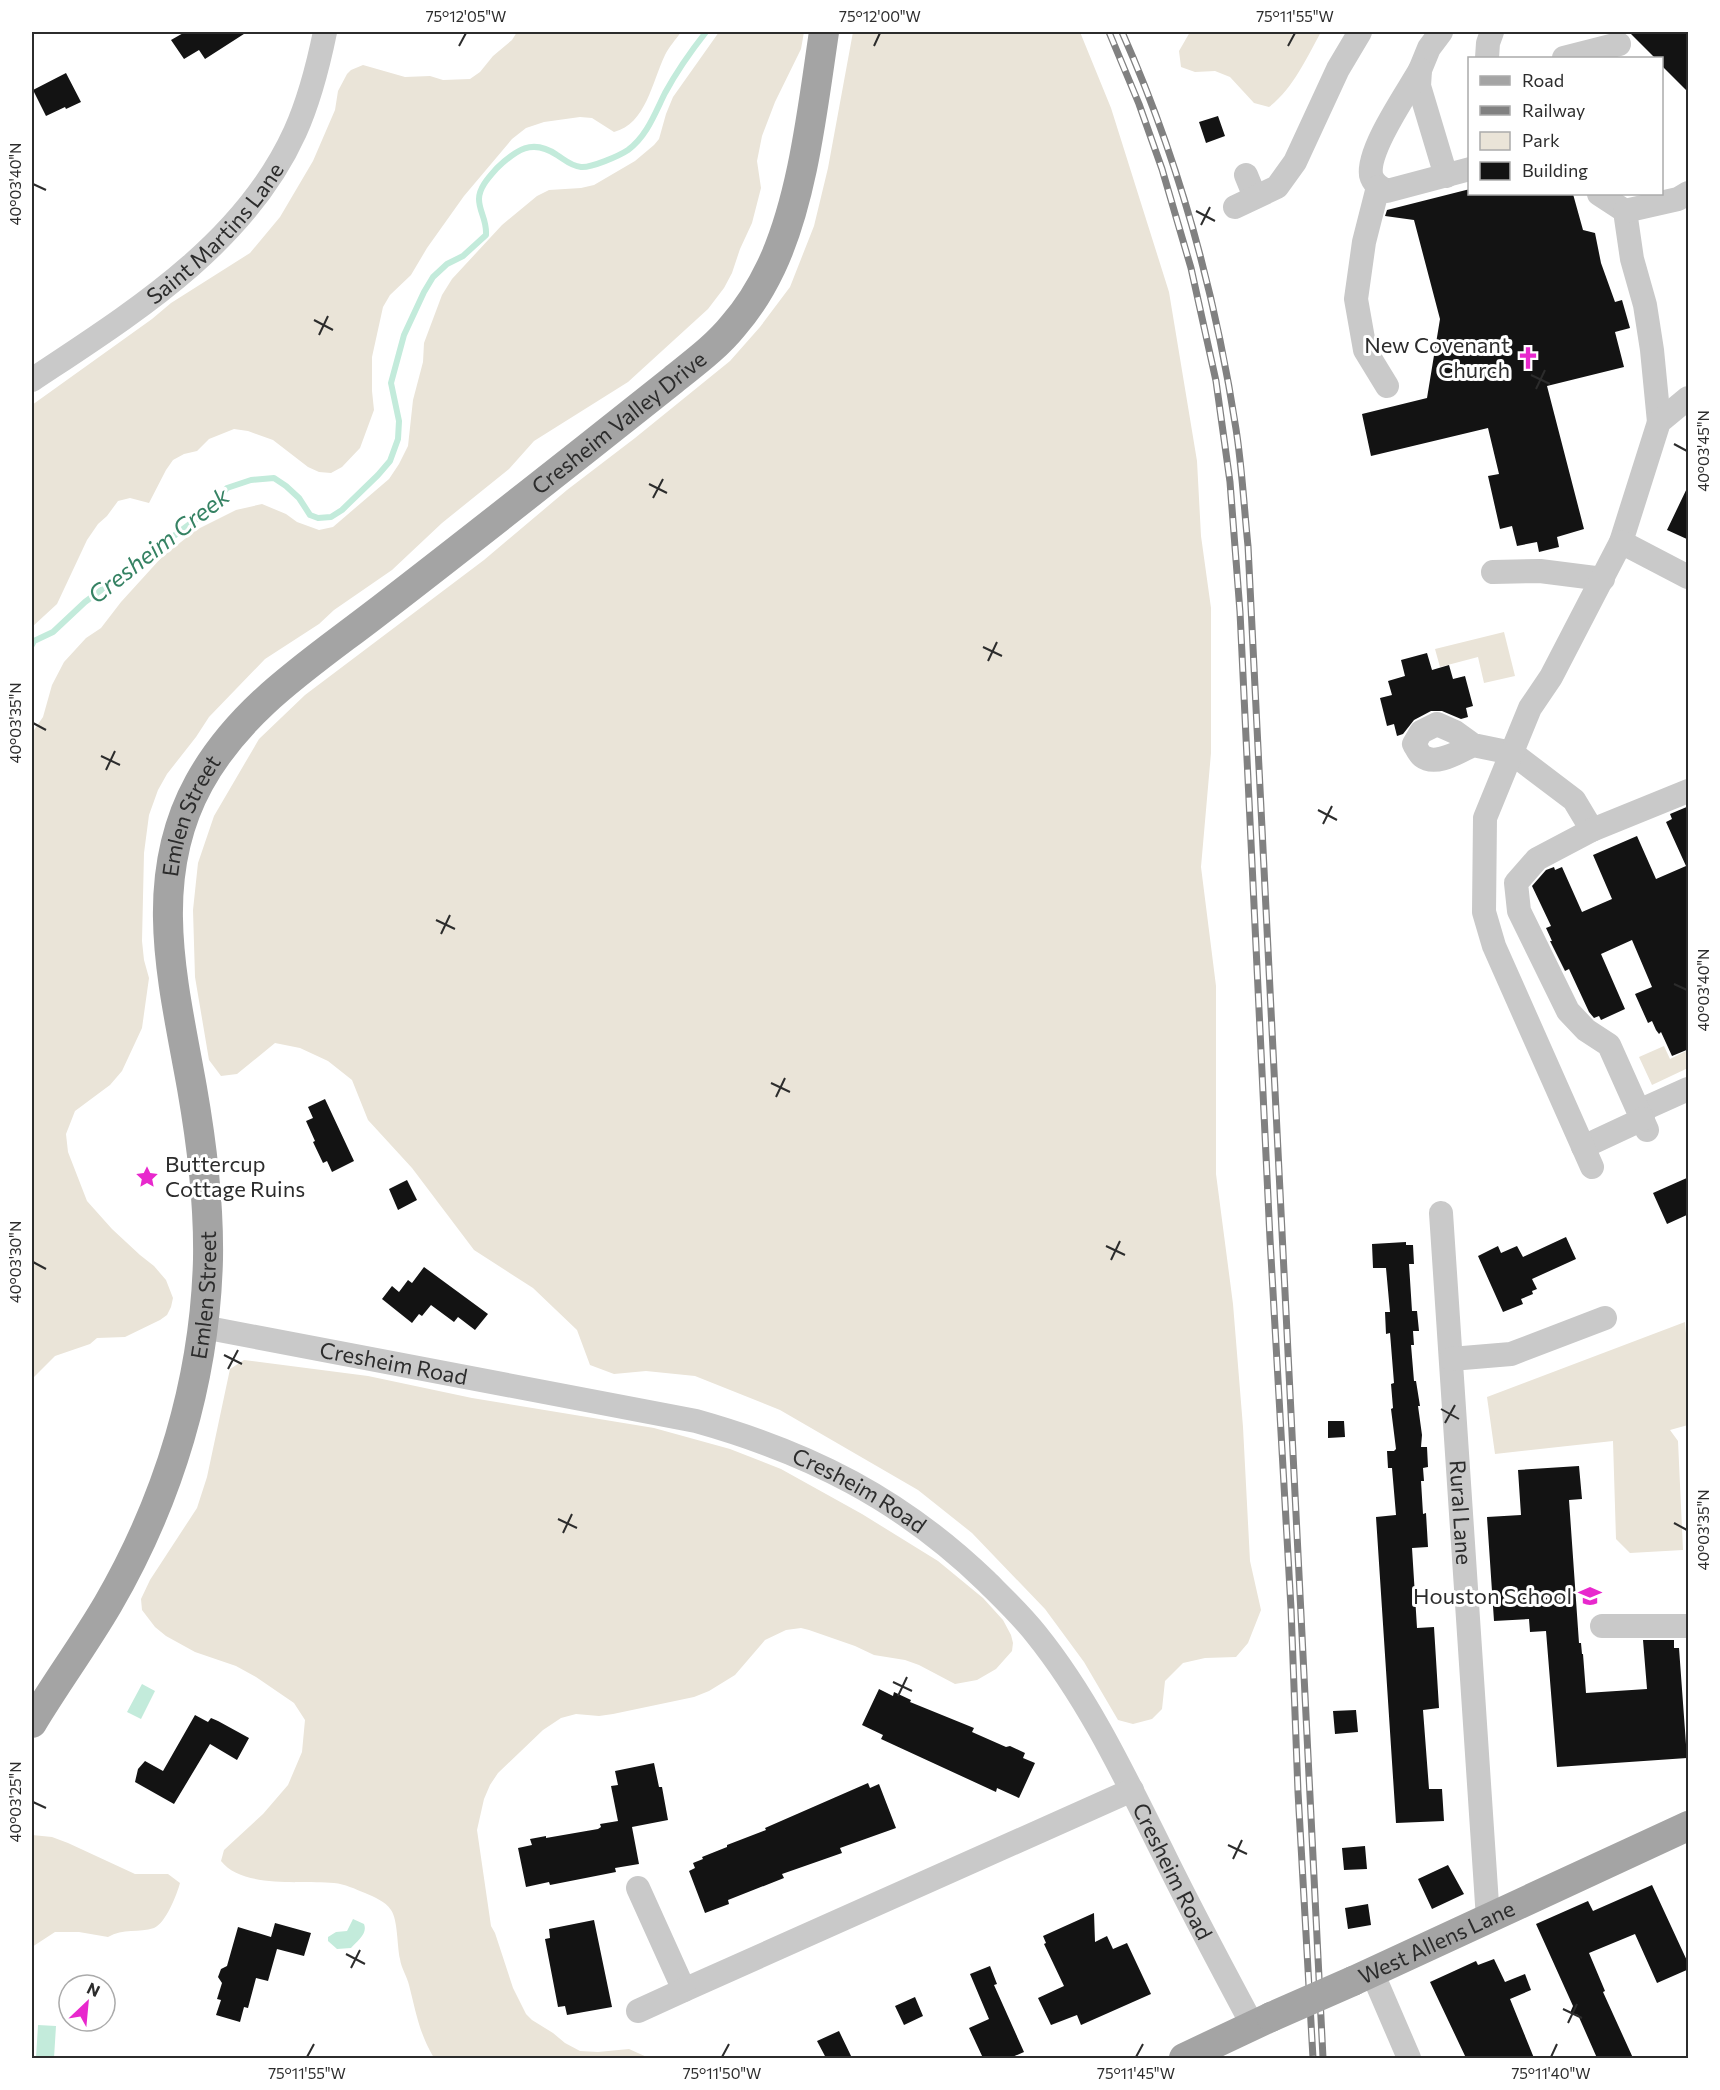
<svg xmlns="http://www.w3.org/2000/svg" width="1720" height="2090" viewBox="0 0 1720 2090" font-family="Commissioner,sans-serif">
  <rect width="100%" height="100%" fill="#fff"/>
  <!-- green -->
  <path fill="#eae4d8" d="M517 32H681C676 39 669 47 665 55 652 82 646 124 614 132L592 118 580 117 544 122 526 128 512 139 464 196 427 248 411 275 390 295 383 307 372 357V391L374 410 360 448 342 467 331 473 319 472 308 467 273 440 248 431 234 429 209 439 197 451 184 454 173 460 166 470 149 503 130 498 118 501 107 516 98 524 87 540 57 604 32 627V405L152 319 171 303 250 253 280 217 313 161 335 110 338 91 347 74 351 70 363 65 405 77 430 76 443 80 470 79 480 72 493 56 512 40Z
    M719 32H804L801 49 775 102 762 136 757 161 761 188 752 223 740 249 732 273 724 288 708 309 628 382 534 441 509 469 442 523 392 570 334 610 319 624 265 659 209 717 196 737 167 774 158 790 149 815 144 853 142 941 144 960 149 978 142 1028 122 1071 110 1085 75 1111 66 1134 68 1152 87 1201 112 1229 140 1255 154 1266 166 1280 173 1298 171 1307 167 1315 160 1320 125 1337 97 1338 90 1344 55 1356 32 1379V733L43 717 52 685 64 662 86 638 101 628 121 602 161 558 196 530 236 510 262 504 286 514 297 522 319 530 333 527 389 479 399 464 408 446 413 400 423 362 424 343 442 295 452 279 502 225 537 196 549 190 581 188 594 185 635 161 654 145 659 139 666 114 673 97Z
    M853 32H1080L1111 108 1169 292 1197 461 1201 536 1211 608V753L1201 867 1216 986V1174L1233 1304 1243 1427 1250 1561 1261 1610 1248 1643 1236 1657 1205 1658 1183 1663 1165 1681 1162 1709 1152 1719 1133 1724 1118 1720 1084 1662 1045 1609 972 1533 918 1490 780 1410 695 1376 646 1371 614 1374 590 1365 577 1330 533 1288 474 1250 412 1168 368 1120 352 1080 328 1061 300 1048 275 1043 237 1074 221 1076 209 1060 195 977 193 910 198 863 214 816 259 739 305 695 484 560 567 490 635 438 730 361 760 327 790 287 814 226 828 168Z
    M1190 32H1321C1307 57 1293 89 1269 107L1254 103 1230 77 1215 71 1195 72 1181 67 1179 51Z
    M1504 632 1515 676 1484 683 1478 657 1440 667 1435 649Z
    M1664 1046 1670 1059 1688 1050V1068L1652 1085 1639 1057Z
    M1685 1322 1688 1357V1425L1670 1430 1678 1441 1683 1550 1630 1553 1616 1539 1613 1441 1495 1454 1487 1397Z
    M244 1360 368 1376 472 1398 654 1428 730 1449 781 1469 862 1514 938 1561 983 1598 1003 1620 1011 1635 1013 1643 1012 1651 996 1669 977 1680 955 1684 919 1665 905 1660 874 1655 855 1646 809 1630 801 1628 786 1630 765 1640 735 1675 709 1691 694 1697 613 1714 599 1716 576 1714 561 1718 543 1730 498 1773 490 1785 484 1799 477 1830 491 1926 495 1933 513 1988 526 2014 532 2020 553 2033 565 2043 580 2051 598 2052 629 2049 649 2058H434C419 2033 416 2012 409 1985 407 1976 401 1968 400 1959 397 1946 398 1920 391 1910 385 1901 374 1897 365 1893 355 1889 345 1884 334 1883 302 1880 243 1889 221 1861L224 1850 263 1814 288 1785 302 1752 305 1720 294 1703 256 1677 236 1666 195 1652 166 1636 155 1627 142 1610 141 1599 150 1580 197 1508 207 1477 230 1369Z
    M32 1835 52 1837 68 1843 135 1874H168L180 1883C177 1894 166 1923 154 1928 139 1933 123 1928 108 1937L79 1932H55L32 1947Z"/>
  <!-- water -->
  <path fill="#c3ebdb" d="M142 1684 155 1691 141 1719 127 1712Z
    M353 1919 364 1924C368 1934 357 1941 351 1948L337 1949 328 1941V1937L336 1932 347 1931Z
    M38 2025 56 2026 54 2058H36Z"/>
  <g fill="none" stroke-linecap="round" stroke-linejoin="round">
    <!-- stream -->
    <path stroke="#c3ebdb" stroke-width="6" d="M32 645 34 641 53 632 85 602 206 512 227 488 251 480 274 478 286 486 299 498 310 515 318 518 331 517 342 510 378 475 390 461 398 439 399 421 391 383 404 335 424 292 433 277 447 264 463 256 486 235C487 219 479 212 479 199 479 187 490 176 497 168 516 150 532 138 557 155 565 160 571 166 581 167 591 168 619 156 628 150 647 136 655 113 665 93 677 71 691 51 706 32"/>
  </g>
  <!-- building -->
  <path fill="#131313" d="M185 32H247L205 59 199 50 184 59 171 40Z
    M1629 32H1689V93L1662 66V58H1655Z
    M66 73 81 102 66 109 65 107 46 116 33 90Z
    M1218 116 1225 136 1206 143 1199 122Z
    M1470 189V194H1573L1583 230 1595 233 1601 263 1615 302 1622 300 1630 328 1615 332 1624 367 1547 386 1584 529 1557 537 1559 547 1539 552 1537 542 1517 546 1512 526 1500 529 1488 476 1499 474 1488 428 1371 456 1362 414 1427 398 1440 319 1414 220 1385 216 1387 210Z
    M1689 484V540L1667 530Z
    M1427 653 1432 670 1449 665 1453 679 1465 676 1473 706 1466 708 1468 717 1461 719 1442 711H1431L1414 720 1403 734 1397 736 1394 724 1387 726 1380 698 1392 695 1388 681 1405 676 1401 660Z
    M1689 806V1049L1672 1056 1661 1032 1659 1034 1656 1030 1652 1021 1648 1023 1635 994 1652 987 1632 940 1601 954 1625 1009 1601 1020 1599 1016 1594 1018 1589 1012 1569 969 1565 971 1550 941H1552L1546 928 1551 926 1532 886 1546 870 1554 867 1555 870 1562 867 1582 912 1612 899 1593 855 1637 836 1656 879 1686 866 1666 822 1672 819 1670 814Z
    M325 1099 354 1161 332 1172 327 1161 323 1163 313 1142 315 1141 306 1121 313 1118 308 1107Z
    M1689 1177V1214L1667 1224 1653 1193Z
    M407 1180 417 1200 398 1210 389 1189Z
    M1566 1237 1576 1259 1532 1279 1537 1289 1532 1291 1533 1294 1521 1299 1523 1304 1503 1312 1478 1256 1498 1246 1501 1253 1517 1246 1523 1257Z
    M1406 1242V1245H1413L1414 1264H1409L1412 1311H1417L1419 1331H1413L1414 1345H1411L1414 1381H1416L1420 1406H1418L1422 1435 1421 1447H1427L1428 1467 1423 1468 1424 1481H1421L1423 1514 1426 1513 1428 1547 1412 1548 1417 1628 1434 1627 1439 1708 1423 1710 1429 1789H1442L1444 1821 1396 1823 1376 1517 1396 1515 1392 1468H1388L1387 1451H1394L1396 1449 1391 1409 1393 1408 1391 1384 1394 1383 1390 1333 1386 1334 1385 1312H1390L1386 1268H1373L1372 1244Z
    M424 1267 488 1314 475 1330 458 1317 454 1322 431 1305 422 1316 419 1314 412 1323 382 1299 392 1286 399 1292 408 1280 412 1283Z
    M1328 1421H1344L1345 1437 1328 1438Z
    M1579 1466 1582 1499 1569 1500 1579 1643H1581L1582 1654H1583L1586 1693 1647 1689 1643 1640H1674V1648H1679L1687 1758 1557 1767 1546 1631 1530 1632 1529 1619 1494 1621 1487 1517 1521 1515 1518 1470Z
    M879 1689 893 1696 894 1692 911 1700 910 1702 974 1728 972 1732 1006 1747 1010 1746 1025 1753 1023 1758 1035 1763 1019 1798 997 1788 996 1792 881 1739 883 1735 862 1725Z
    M1356 1710 1358 1732 1335 1734 1333 1711Z
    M195 1715 208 1722 211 1718 218 1721 249 1738 237 1760 210 1744 174 1804 135 1782 138 1769 145 1761 163 1771Z
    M654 1763 659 1787H662L668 1820 632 1827 639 1864 615 1868 616 1872 550 1885 549 1882 526 1887 518 1848 532 1845 530 1839 546 1836V1838L598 1829 601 1827 600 1824 618 1821 611 1786 618 1785 615 1771Z
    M868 1783 870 1788 879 1784 896 1828 840 1848 842 1853 782 1874 784 1878 728 1900 729 1904 705 1913 689 1871 695 1868 693 1863 703 1859 702 1857 727 1847V1845L766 1830 765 1828Z
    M1365 1846 1367 1869 1344 1870 1342 1848Z
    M1448 1865 1464 1894 1432 1909 1418 1879Z
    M1652 1885 1689 1965V1969L1657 1983 1635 1934 1589 1953 1605 1991 1603 1992 1633 2058H1597L1578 2015 1570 2013 1573 2006 1536 1924 1588 1901 1593 1911Z
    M1368 1904 1371 1925 1348 1929 1345 1908Z
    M1094 1913 1095 1942 1107 1936 1113 1949 1127 1943 1151 1994 1081 2025 1077 2015 1051 2025 1038 1998 1064 1986 1044 1944 1046 1943 1043 1936Z
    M594 1920 612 2007 567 2015 565 2006 558 2007 545 1939 550 1938 549 1929Z
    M275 1923 311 1933 304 1956 277 1949 268 1981 256 1978 248 2008 244 2007 240 2022 216 2015 221 2000 217 1999 222 1983 218 1977 221 1969 227 1966 238 1927 271 1937Z
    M1494 1959 1505 1982 1525 1974 1531 1990 1510 1999 1534 2058H1466L1430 1982 1476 1961 1478 1965Z
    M990 1966 997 1984 994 1985 1024 2052 1010 2058H983L969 2028 989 2019 970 1974Z
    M915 1997 923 2016 904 2025 895 2006Z
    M839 2031 852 2058H826L817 2041Z"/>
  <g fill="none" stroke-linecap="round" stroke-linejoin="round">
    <!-- minor -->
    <g stroke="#c9c9c9" stroke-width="24">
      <path d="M1441 32 1429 48 1420 70 1419 86 1446 176"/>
      <path d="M1487 58 1488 43 1492 32"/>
      <path d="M1564 58 1619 44"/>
      <path d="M1420 70C1407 93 1367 150 1371 175 1373 183 1380 188 1387 191L1470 169"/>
      <path d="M1246 175 1255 197"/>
      <path d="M1378 187 1364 242 1356 299 1365 350 1387 386"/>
      <path d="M1599 194 1625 211 1632 259 1645 305 1652 350 1659 422"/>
      <path d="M1235 207 1277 187 1295 162 1338 69 1360 32"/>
      <path d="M1625 211 1678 199 1688 193"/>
      <path id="s1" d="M32 380C131 314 244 245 295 132 310 99 318 66 325 32"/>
      <path d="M1688 398 1659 422 1621 542 1688 577"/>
      <path d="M1493 572 1540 571 1603 579"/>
      <path d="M1473 745C1460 751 1436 767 1422 756 1419 754 1416 747 1414 744L1421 732 1437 724 1455 732 1473 745 1512 753 1574 800 1592 830"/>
      <path d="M1639 1111 1688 1089"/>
      <path d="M1647 1130 1609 1045 1586 1030 1568 1011 1519 911 1516 883 1537 859 1592 830 1688 791"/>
      <path d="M1583 1147 1643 1119"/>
      <path d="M1592 1167 1494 946 1484 912 1485 818 1530 708 1551 677 1621 542"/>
      <path id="s2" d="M1441 1213 1488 1919"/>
      <path id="s3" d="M203 1327 696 1421C810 1453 901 1499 986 1581 1003 1598 1021 1615 1036 1634 1090 1701 1127 1781 1165 1857 1193 1914 1223 1970 1253 2026"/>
      <path d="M1451 1359 1511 1354 1605 1318"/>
      <path d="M1602 1626H1688"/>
      <path d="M638 1888 684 1990 1132 1790"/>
      <path d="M1372 1972 1409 2058"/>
      <path d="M638 2011 684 1990"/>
    </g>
    <!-- major -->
    <g stroke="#a4a4a4" stroke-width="30">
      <path id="s4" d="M32 1723C56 1683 84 1645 108 1604 169 1499 205 1380 208 1259 209 1201 202 1145 192 1088 174 986 145 881 199 783 239 710 307 666 371 617 444 561 515 505 586 449 615 426 644 403 673 380 694 363 716 347 733 326 748 309 761 288 771 267 803 200 813 105 824 32"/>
      <path id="s5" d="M1353 1981 1688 1826"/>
      <path d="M1184 2058 1271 2017"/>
    </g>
    <!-- rail casing -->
    <g stroke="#818181" stroke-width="7">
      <path id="rail" d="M1109 32 1139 104 1162 169 1191 268 1216 381 1230 482 1240 612 1270 1239 1291 1608 1298 1792 1313 2058
        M1122 32C1178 158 1215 292 1236 429 1242 467 1244 507 1248 546L1323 2058"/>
    </g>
    <!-- rail -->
    <use href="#rail" stroke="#fff" stroke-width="4.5" stroke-dasharray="14" stroke-linecap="butt"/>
    <!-- major-bridge -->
    <path stroke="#a4a4a4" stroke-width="30" d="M1271 2017 1353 1981"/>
  </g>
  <!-- ticks -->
  <path fill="none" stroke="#2c2c2c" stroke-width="2" d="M459 46 466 33M874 46 880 33M1288 46 1295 33M33 184 46 190M1196 211 1215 221M1201 225 1210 207M314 320 333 330M319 335 328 316M1531 375 1550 384M1536 389 1545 370M1674 444 1687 451M649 484 667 493M653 498 663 479M983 647 1002 656M988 661 997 642M33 723 46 730M101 756 120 765M106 770 115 751M1318 810 1337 820M1323 824 1332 806M436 920 455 929M441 934 450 915M1674 984 1687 990M771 1083 790 1092M776 1097 785 1078M1106 1246 1125 1255M1111 1260 1120 1241M33 1262 46 1269M224 1355 242 1364M228 1369 238 1350M1441 1409 1459 1419M1445 1423 1455 1405M558 1519 577 1528M1674 1523 1687 1530M563 1533 572 1514M893 1682 912 1691M898 1696 907 1677M33 1802 46 1808M1228 1845 1247 1854M1233 1859 1242 1840M346 1954 365 1964M351 1968 360 1950M1563 2009 1582 2018M1568 2023 1577 2004M307 2057 314 2044M722 2057 729 2044M1136 2057 1143 2044M1551 2057 1557 2044"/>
  <!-- icons -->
  <defs>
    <g id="church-bare" transform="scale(1.8)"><path d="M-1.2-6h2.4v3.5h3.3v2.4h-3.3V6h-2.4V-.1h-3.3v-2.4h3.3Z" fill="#e828cd" stroke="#fff" stroke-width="2.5" paint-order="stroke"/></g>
    <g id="sight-bare" transform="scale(1.8)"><path d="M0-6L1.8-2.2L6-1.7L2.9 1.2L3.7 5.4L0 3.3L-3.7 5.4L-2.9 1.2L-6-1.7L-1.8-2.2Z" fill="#e828cd" stroke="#fff" stroke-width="2.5" paint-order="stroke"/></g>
    <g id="school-bare" transform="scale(1.8)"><path d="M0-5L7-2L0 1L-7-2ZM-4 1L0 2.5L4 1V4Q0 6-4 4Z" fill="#e828cd" stroke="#fff" stroke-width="2.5" paint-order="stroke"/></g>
  </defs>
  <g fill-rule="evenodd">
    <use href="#church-bare" x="1528" y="358"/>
    <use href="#sight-bare" x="147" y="1177"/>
    <use href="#school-bare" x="1590" y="1596"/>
  </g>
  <g text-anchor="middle" stroke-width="6" stroke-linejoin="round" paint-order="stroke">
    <!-- street labels -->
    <g font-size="22" fill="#2c2c2c" stroke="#fff">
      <text dy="8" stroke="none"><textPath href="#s1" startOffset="236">Saint Martins Lane</textPath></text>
      <text dy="8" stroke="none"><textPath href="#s4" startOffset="1544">Cresheim Valley Drive</textPath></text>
      <text dy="8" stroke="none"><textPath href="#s4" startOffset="954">Emlen Street</textPath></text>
      <text dy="8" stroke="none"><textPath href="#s4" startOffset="468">Emlen Street</textPath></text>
      <text dy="8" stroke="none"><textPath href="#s3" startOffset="194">Cresheim Road</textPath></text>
      <text dy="8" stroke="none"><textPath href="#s3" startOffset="680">Cresheim Road</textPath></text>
      <text dy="8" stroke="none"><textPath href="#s2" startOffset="300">Rural Lane</textPath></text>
      <text dy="8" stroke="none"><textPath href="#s3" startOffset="1184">Cresheim Road</textPath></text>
      <text dy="8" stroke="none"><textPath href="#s5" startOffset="92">West Allens Lane</textPath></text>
    </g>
    <!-- poi labels -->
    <g font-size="22" fill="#2c2c2c" stroke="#fff" text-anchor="end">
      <text x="1510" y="353">New Covenant<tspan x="1510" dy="25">Church</tspan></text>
      <text x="165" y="1172" text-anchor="start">Buttercup<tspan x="165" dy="25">Cottage Ruins</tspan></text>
      <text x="1572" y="1604">Houston School</text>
    </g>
    <!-- water labels -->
    <g font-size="24" font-style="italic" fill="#358263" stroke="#fff">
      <text transform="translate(159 546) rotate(-38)" y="8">Cresheim Creek</text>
    </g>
  </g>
  <!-- border -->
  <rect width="1720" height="2090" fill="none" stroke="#ffffff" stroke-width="66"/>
  <!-- legend -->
  <rect x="1468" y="57" width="195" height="138" fill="#ffffff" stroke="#ababab" stroke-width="1.5"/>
  <rect x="1480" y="76" width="30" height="9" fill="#a4a4a4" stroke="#ababab" stroke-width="1.5"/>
  <text x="1522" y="87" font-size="18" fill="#2c2c2c">Road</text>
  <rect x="1480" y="106" width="30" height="9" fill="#818181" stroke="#ababab" stroke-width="1.5"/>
  <text x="1522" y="117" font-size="18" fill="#2c2c2c">Railway</text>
  <rect x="1480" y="132" width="30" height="18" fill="#eae4d8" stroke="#ababab" stroke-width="1.5"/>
  <text x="1522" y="147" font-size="18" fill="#2c2c2c">Park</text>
  <rect x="1480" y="162" width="30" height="18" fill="#131313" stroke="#ababab" stroke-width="1.5"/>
  <text x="1522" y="177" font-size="18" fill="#2c2c2c">Building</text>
  <!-- north arrow -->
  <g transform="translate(87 2003) rotate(26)"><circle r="28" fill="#ffffff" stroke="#ababab" stroke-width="1.5"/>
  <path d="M0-4.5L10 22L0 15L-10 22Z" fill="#e828cd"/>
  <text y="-9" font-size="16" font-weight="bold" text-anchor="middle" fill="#2c2c2c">N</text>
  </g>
  <rect x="33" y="33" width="1654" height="2024" fill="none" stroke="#2c2c2c" stroke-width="2"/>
  <g font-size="15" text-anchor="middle" fill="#2c2c2c">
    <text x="466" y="22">75°12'05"W</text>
    <text x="880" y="22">75°12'00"W</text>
    <text x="1295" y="22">75°11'55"W</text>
    <text transform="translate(16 184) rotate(-90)" y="5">40°03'40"N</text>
    <text transform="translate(1704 451) rotate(-90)" y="5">40°03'45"N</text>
    <text transform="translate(16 723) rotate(-90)" y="5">40°03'35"N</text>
    <text transform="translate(1704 990) rotate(-90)" y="5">40°03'40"N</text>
    <text transform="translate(16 1262) rotate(-90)" y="5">40°03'30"N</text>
    <text transform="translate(1704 1530) rotate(-90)" y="5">40°03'35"N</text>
    <text transform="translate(16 1802) rotate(-90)" y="5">40°03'25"N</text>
    <text x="307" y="2079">75°11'55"W</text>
    <text x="722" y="2079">75°11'50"W</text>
    <text x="1136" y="2079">75°11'45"W</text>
    <text x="1551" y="2079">75°11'40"W</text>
  </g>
</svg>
